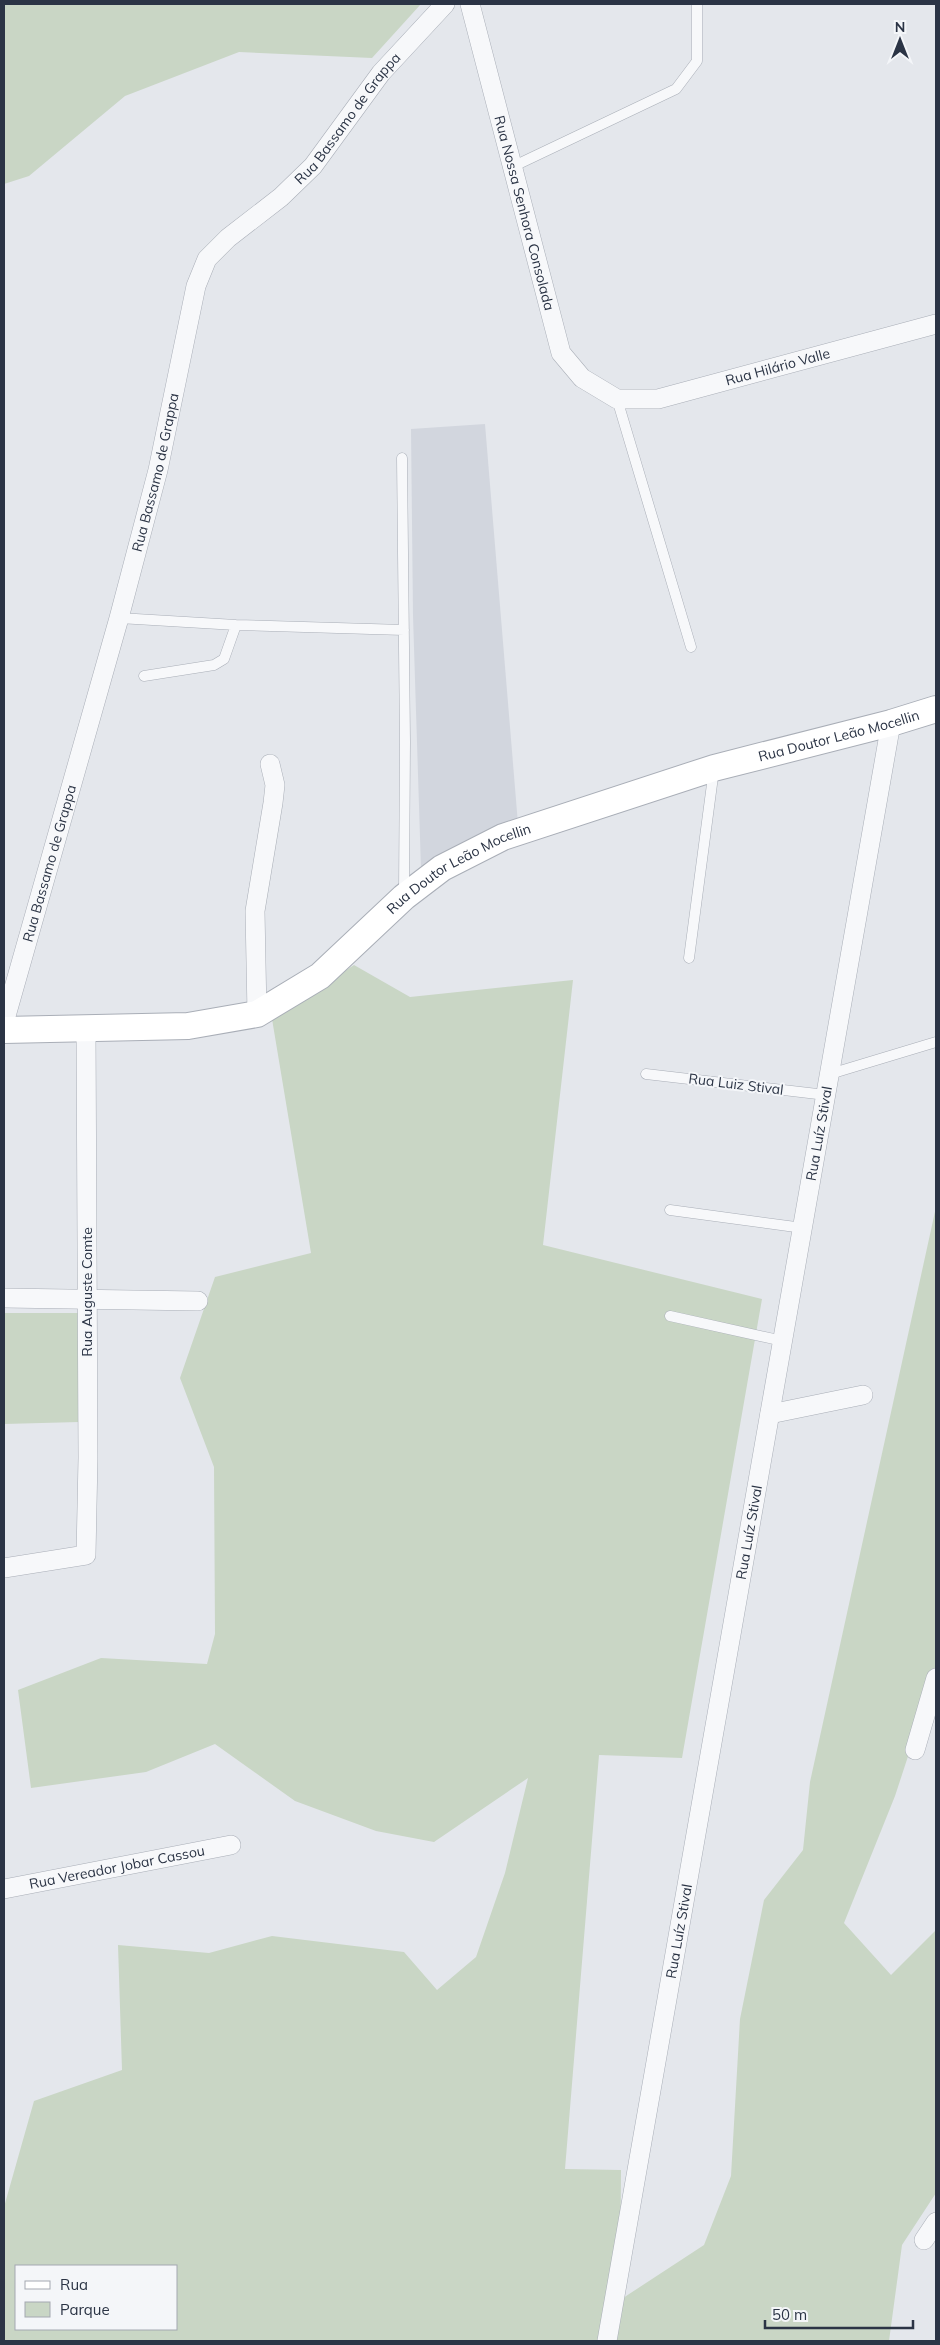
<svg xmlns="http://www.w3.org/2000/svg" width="940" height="2345" viewBox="0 0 940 2345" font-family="Mulish,sans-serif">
  <rect width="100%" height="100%" fill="#e4e7ec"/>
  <!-- built -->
  <path fill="#d2d6de" d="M485 424 518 824 421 869 413 616 411 429Z"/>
  <!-- green -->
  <path fill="#c9d6c5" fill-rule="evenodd" d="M4 4H421L372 58 239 52 125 96 29 176 4 184Z
    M354 965 410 997 573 980 543 1245 762 1299 682 1758 599 1755 565 2169 621 2170 620 2300 704 2245 731 2176 740 2019 764 1900 803 1850 810 1782 936 1207V1671L895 1796 844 1923 891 1975 936 1930V2193L902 2245 889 2341H4V2207L34 2101 122 2070 118 1945 209 1953 272 1936 404 1952 437 1990 476 1957 505 1873 528 1778 434 1842 376 1831 295 1801 215 1744 146 1772 31 1788 18 1690 101 1658 207 1664 215 1634 214 1467 180 1378 215 1277 311 1253 272 1019ZM16 2266H176V2329H16Z
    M4 1313H79V1422L4 1424Z"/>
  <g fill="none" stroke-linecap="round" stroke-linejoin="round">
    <!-- lane casing -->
    <g stroke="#a9aeb7" stroke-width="11">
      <path id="lane" d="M512 167 676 89 697 61V4
        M617 399 691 647
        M402 458 405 742 404 894
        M119 618 236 625 404 630
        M144 676 214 665 224 659 236 625
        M689 958 714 769
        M646 1074 826 1095
        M830 1074 936 1042
        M670 1210 803 1228
        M670 1316 783 1341"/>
    </g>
    <!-- street casing -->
    <g stroke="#a9aeb7" stroke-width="20">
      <g id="street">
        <path id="s1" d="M470 4 561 353 582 378 617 399H658L936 324"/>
        <path d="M257 1014 255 911 273 803 275 785 270 764"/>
        <path id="s2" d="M4 1023 119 618 158 470 196 286 207 259 228 238 281 197 313 166 381 73 445 4"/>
        <path d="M4 1298 198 1301"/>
        <path d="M770 1414 863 1395"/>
        <path d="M4 1568 86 1555 88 1458 86 1028"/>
        <path d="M915 1750 936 1678"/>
        <path id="s3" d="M4 1889 231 1845"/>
        <path d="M924 2240 936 2222"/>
        <path id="s4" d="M607 2341 891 723"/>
      </g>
    </g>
    <!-- secondary casing -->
    <g stroke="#a9aeb7" stroke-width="28">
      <g id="secondary">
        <path id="s5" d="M4 1030 188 1026 257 1014 320 976 404 897 442 868 503 837 714 768 891 723 936 709"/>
      </g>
    </g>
    <!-- lane -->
    <use href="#lane" stroke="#f7f8fa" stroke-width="10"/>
    <!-- street -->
    <use href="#street" stroke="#f7f8fa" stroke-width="19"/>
    <!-- secondary -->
    <use href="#secondary" stroke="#fff" stroke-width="26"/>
  </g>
  <g text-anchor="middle" stroke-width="4" stroke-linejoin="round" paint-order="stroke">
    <!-- street labels -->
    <g font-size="14" fill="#2b3445" stroke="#f4f6f9">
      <text dy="5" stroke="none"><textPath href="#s2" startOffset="991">Rua Bassamo de Grappa</textPath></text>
      <text dy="5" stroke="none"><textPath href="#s1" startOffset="216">Rua Nossa Senhora Consolada</textPath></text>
      <text dy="5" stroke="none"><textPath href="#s1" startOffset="599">Rua Hilário Valle</textPath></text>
      <text dy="5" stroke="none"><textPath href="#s2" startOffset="571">Rua Bassamo de Grappa</textPath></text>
      <text dy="5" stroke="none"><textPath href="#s5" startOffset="910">Rua Doutor Leão Mocellin</textPath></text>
      <text dy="5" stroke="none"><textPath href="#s2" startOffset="166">Rua Bassamo de Grappa</textPath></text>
      <text dy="5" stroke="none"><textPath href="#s5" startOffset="505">Rua Doutor Leão Mocellin</textPath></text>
      <text transform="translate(736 1084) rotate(7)" y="5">Rua Luiz Stival</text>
      <text dy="5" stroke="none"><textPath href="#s4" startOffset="1226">Rua Luíz Stival</textPath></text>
      <text transform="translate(87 1292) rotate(-90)" y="5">Rua Auguste Comte</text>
      <text dy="5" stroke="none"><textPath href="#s4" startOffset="821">Rua Luíz Stival</textPath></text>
      <text dy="5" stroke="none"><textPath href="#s3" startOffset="115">Rua Vereador Jobar Cassou</textPath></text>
      <text dy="5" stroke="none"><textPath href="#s4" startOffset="416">Rua Luíz Stival</textPath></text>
    </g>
  </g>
  <!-- border -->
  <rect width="940" height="2345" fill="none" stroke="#2b3445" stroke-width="10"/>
  <!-- legend -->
  <rect x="15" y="2265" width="162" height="65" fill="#f4f6f9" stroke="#a4a8b1"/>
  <rect x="25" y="2281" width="25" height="8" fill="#ffffff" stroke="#a4a8b1"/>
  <text x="60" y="2290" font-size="15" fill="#2b3445">Rua</text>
  <rect x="25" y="2302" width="25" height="15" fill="#c9d6c5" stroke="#a4a8b1"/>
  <text x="60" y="2315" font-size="15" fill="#2b3445">Parque</text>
  <!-- north arrow -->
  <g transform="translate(900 40)" stroke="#f4f6f9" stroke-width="4" paint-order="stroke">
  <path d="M0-4L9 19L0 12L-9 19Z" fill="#2b3445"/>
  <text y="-8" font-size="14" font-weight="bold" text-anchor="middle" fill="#2b3445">N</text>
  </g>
  <!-- scale -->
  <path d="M765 2320v8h148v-8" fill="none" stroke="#2b3445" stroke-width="2.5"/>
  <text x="772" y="2320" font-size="15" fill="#2b3445" stroke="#f4f6f9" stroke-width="4" paint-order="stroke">50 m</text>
</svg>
